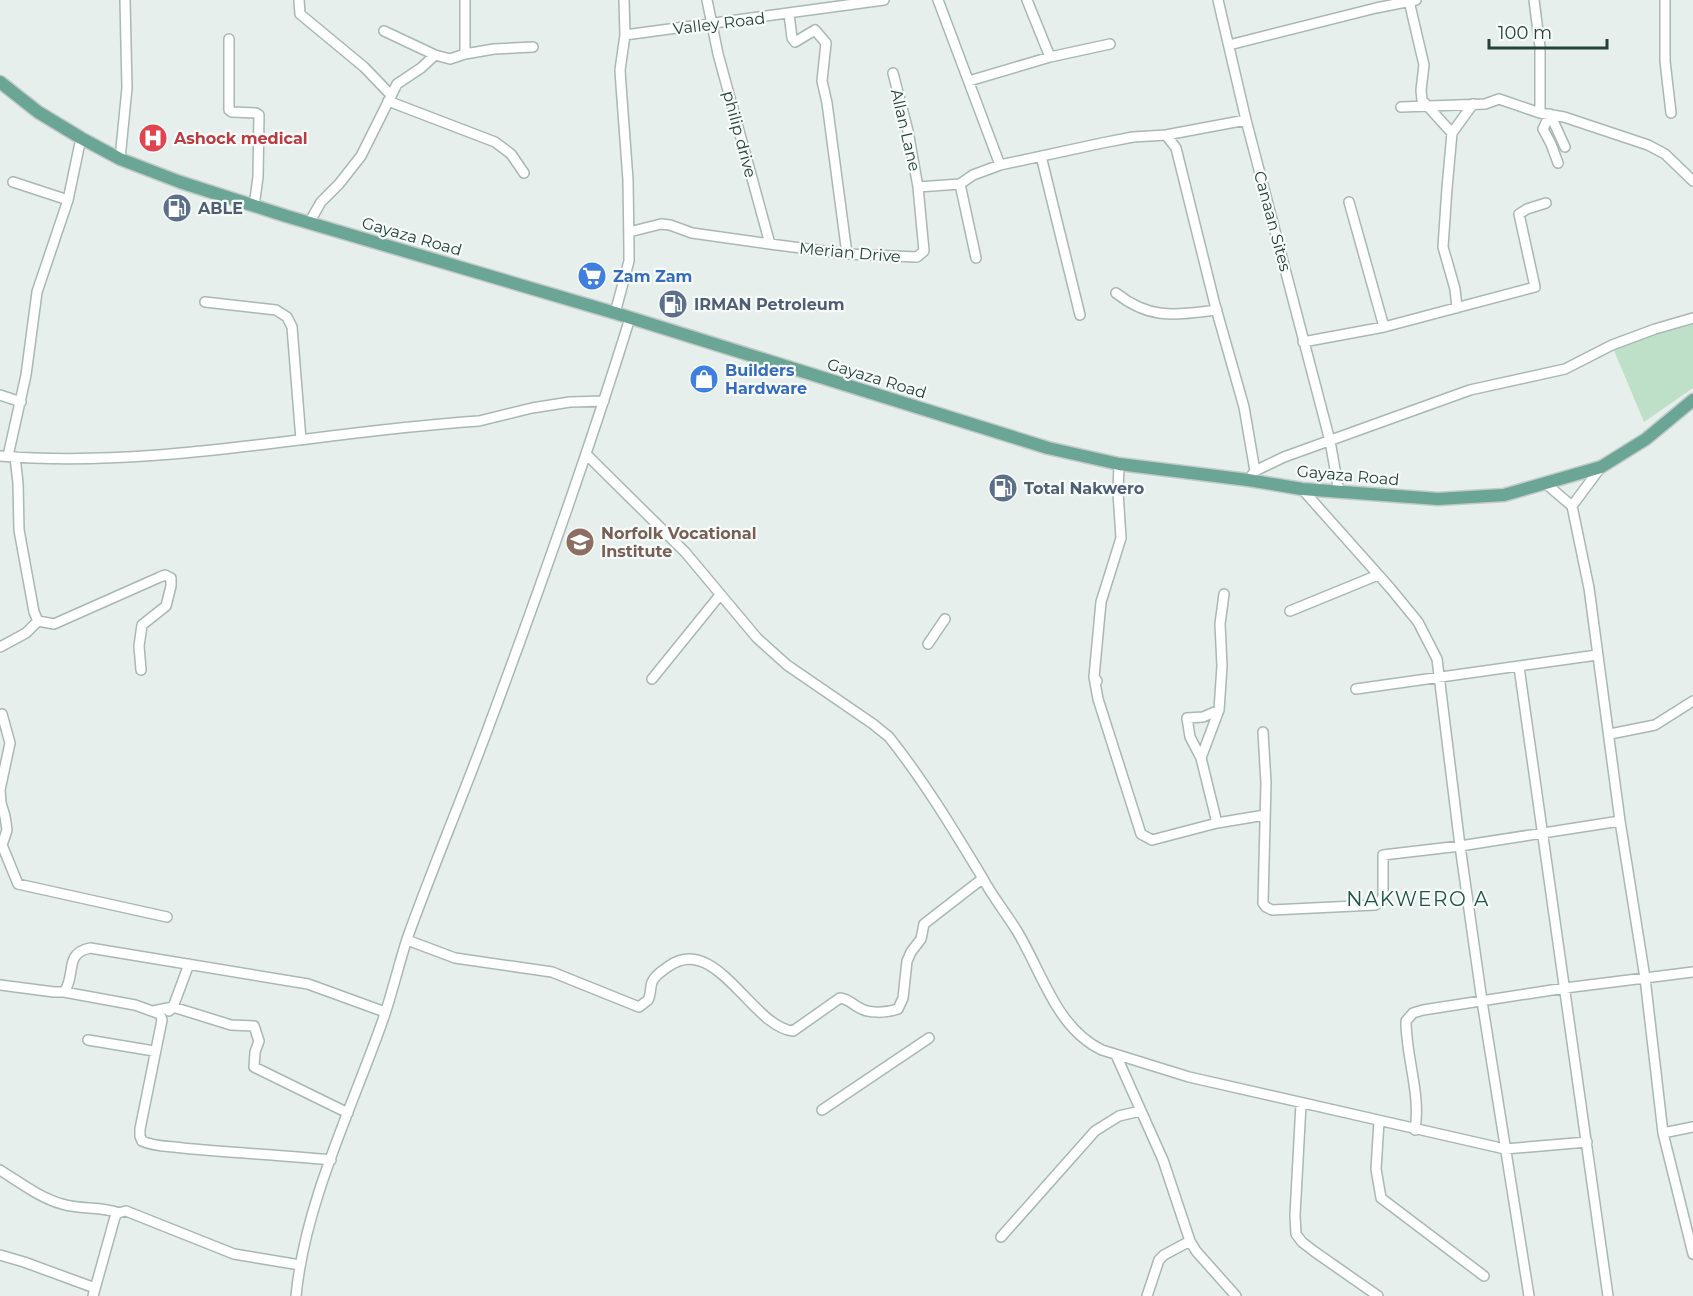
<svg xmlns="http://www.w3.org/2000/svg" width="1693" height="1296" viewBox="0 0 1693 1296" font-family="Montserrat,sans-serif">
  <rect width="100%" height="100%" fill="#e6efeb"/>
  <!-- green -->
  <path fill="#bfe0c8" d="M1693 323V388L1644 422 1613 348Z"/>
  <g fill="none" stroke-linecap="round" stroke-linejoin="round">
    <!-- minor casing -->
    <g stroke="#a8b8b2" stroke-width="12">
      <path id="minor" d="M299 0 300 14 364 67 391 95
        M707 0 718 54 770 244
        M938 0 1000 165
        M1027 0 1050 57
        M1218 0 1246 120 1330 441 1339 492
        M1534 0 1540 47V113
        M1665 0V61L1671 113
        M1409 1 1424 65 1421 90 1422 100 1452 133
        M789 14 792 38 795 42 815 30 826 43 822 81 827 103 847 254
        M384 31 435 55 450 59 465 54 494 49 533 47
        M625 35 884 0
        M229 39V110L232 112 256 113 259 115 258 177 254 206
        M1229 45 1376 8 1416 0
        M465 54V0
        M893 73 908 131 918 187
        M969 81 1050 57 1110 44
        M388 101 495 142 511 154 524 173
        M1401 107 1485 104 1499 99 1540 113 1564 117 1648 145 1665 154 1693 181
        M1166 135 1176 148 1215 305 1244 407 1255 471 1252 475
        M1041 156 1080 315
        M120 159 127 88 125 0
        M1558 163 1551 144 1543 129 1550 114 1565 147
        M13 182 68 200
        M960 184 976 258
        M1349 202 1384 327
        M309 223 321 202 339 184 361 156 397 84 421 68 435 55
        M629 232 661 224 670 225 692 233 770 244 847 254 917 257 924 251 918 187 960 184 973 175 1000 165 1102 143 1133 137 1166 135 1246 120
        M1116 293C1150 320 1175 315 1217 310
        M205 302 276 310 287 317 292 327 301 440
        M1457 308 1455 289 1443 247 1447 188 1452 133 1473 104
        M615 313 629 261V250L628 180 621 85 620 70 625 35 624 0
        M1303 342 1384 327 1535 287 1519 214 1527 209 1546 203
        M0 395 21 402
        M587 455 685 552 757 638 787 665 873 724 889 737C924 781 953 829 982 877 992 896 1006 913 1017 931 1042 972 1056 1028 1102 1050L1189 1077 1505 1149 1587 1142
        M0 456C161 469 319 431 479 421L532 408 570 402 604 401
        M8 456 26 375 37 292 68 200 81 138
        M15 457 18 483 19 530 34 612 38 621 54 624 160 577 165 575 171 578V586L166 606 142 625 139 646 141 670
        M1255 471 1284 457 1470 390 1565 369 1612 345 1655 329 1693 318
        M1545 483 1572 506 1589 588 1620 821 1645 978 1663 1133 1693 1254
        M1302 489 1391 589 1418 622 1437 659 1460 846 1482 1001 1529 1296
        M1572 506 1601 467
        M1290 611 1378 575
        M928 644 945 619
        M0 647 26 633 38 621
        M1519 667 1608 1296
        M1094 677 1098 699 1141 834 1152 840 1217 823 1265 815
        M652 679 720 595
        M1097 681 1094 677 1101 602 1121 538 1118 492 1119 464
        M1356 689 1597 655
        M1263 732 1266 783 1263 903 1266 907 1272 910 1375 905 1381 901 1383 896V855L1460 846 1620 821
        M1610 734 1655 725 1693 701
        M1201 758 1190 737 1187 718 1203 717 1219 710
        M1217 823 1201 758 1219 710 1222 666 1220 624 1224 594
        M0 845H2L7 830 5 816 1 803 0 790 10 743 2 714
        M2 845 18 884 167 917
        M407 940 455 958 552 972 639 1007 648 1000C651 995 650 988 652 982 655 975 663 970 669 966 716 933 752 1027 793 1031L840 998C848 999 851 1003 858 1007 868 1014 886 1013 898 1009L903 998 907 961 911 952 921 939 924 924 982 879
        M0 985 54 992H64C77 974 63 954 90 948L308 984 385 1012
        M64 992 135 1005 160 1014 162 1020 140 1129V1136L142 1141C155 1147 169 1146 183 1148 232 1153 282 1155 331 1160
        M153 1011 173 1007 231 1025 254 1026 259 1041 255 1052 254 1067 348 1113
        M169 1011 173 1007 189 964
        M88 1040 154 1051
        M1116 1055 1163 1160 1190 1241 1196 1251 1236 1296
        M1301 1104 1295 1215 1296 1234 1302 1242 1315 1252 1378 1296
        M822 1110 929 1038
        M1379 1122 1376 1169 1381 1198 1484 1276
        M1415 1130C1421 1093 1406 1058 1406 1021L1413 1013 1423 1010 1565 988 1693 972
        M1663 1133 1693 1127
        M0 1170C19 1182 40 1198 62 1204 81 1210 100 1206 119 1213
        M1001 1237 1095 1131 1119 1116 1140 1111
        M0 1255 24 1262 95 1288
        M93 1296 115 1217 118 1213 126 1211 234 1254 300 1265
        M296 1296C305 1201 354 1104 385 1014 393 989 399 964 407 939 432 869 461 801 487 731 538 594 587 457 630 318
        M1147 1296 1159 1260 1164 1255 1190 1241"/>
    </g>
    <!-- major casing -->
    <g stroke="#c2cac8" stroke-width="15">
      <path id="major" d="M0 82 38 112 81 138 120 159 180 182 286 216 615 313 1048 448 1119 464 1248 480 1302 489 1438 499 1504 495 1601 467 1646 439 1693 400"/>
    </g>
    <!-- minor -->
    <use href="#minor" stroke="#fff" stroke-width="9"/>
    <!-- major -->
    <use href="#major" stroke="#6aa596" stroke-width="12"/>
  </g>
  <!-- icons -->
  <defs>
    <g id="hospital-disc" transform="scale(1.5)"><circle r="9.5" fill="#e0444e" stroke="#f7fbf9"/><path d="M-5-5h3v3.5h4V-5h3V5h-3V1.5h-4V5h-3Z" fill="#fff"/></g>
    <g id="fuel-disc" transform="scale(1.5)"><circle r="9.5" fill="#5c6f8a" stroke="#f7fbf9"/><path d="M-5.5-6h7V0h2V4h1.3V-2.5L3-4.5l.8-.8L6-3V5H2.5V1h-1V6h-7ZM-4.2-4.7v3.2H.2V-4.7Z" fill="#fff"/></g>
    <g id="supermarket-disc" transform="scale(1.5)"><circle r="9.5" fill="#3f7fe0" stroke="#f7fbf9"/><path d="M-6-5.5h2.5l.6 2H6L4.5 2H-2.5L-4.4-4H-6ZM-1.5 3.2a1.3 1.3 0 1 0 .1 0ZM3 3.2a1.3 1.3 0 1 0 .1 0Z" fill="#fff"/></g>
    <g id="shop-disc" transform="scale(1.5)"><circle r="9.5" fill="#3f7fe0" stroke="#f7fbf9"/><path d="M-5-2.5h2.3a2.7 3.5 0 0 1 5.4 0H5L5.5 6h-11ZM-1.5-2.5h3a1.5 2.3 0 0 0-3 0Z" fill="#fff"/></g>
    <g id="school-disc" transform="scale(1.5)"><circle r="9.5" fill="#8d6e63" stroke="#f7fbf9"/><path d="M0-5L7-2L0 1L-7-2ZM-4 1L0 2.5L4 1V4Q0 6-4 4Z" fill="#fff"/></g>
  </defs>
  <g fill-rule="evenodd">
    <use href="#hospital-disc" x="153" y="138"/>
    <use href="#fuel-disc" x="177" y="208"/>
    <use href="#supermarket-disc" x="592" y="276"/>
    <use href="#fuel-disc" x="673" y="304"/>
    <use href="#shop-disc" x="704" y="379"/>
    <use href="#fuel-disc" x="1003" y="488"/>
    <use href="#school-disc" x="580" y="542"/>
  </g>
  <g text-anchor="middle" stroke-width="4.5" stroke-linejoin="round" paint-order="stroke">
    <!-- street labels -->
    <g font-size="16" fill="#24423a" stroke="#f7fbf9">
      <text transform="translate(719 23) rotate(-7)" y="6">Valley Road</text>
      <text transform="translate(906 130) rotate(77)" y="6">Allan Lane</text>
      <text transform="translate(740 134) rotate(75)" y="6">philip drive</text>
      <text transform="translate(1273 221) rotate(75)" y="6">Canaan Sites</text>
      <text transform="translate(412 236) rotate(16)" y="6">Gayaza Road</text>
      <text transform="translate(850 252) rotate(5)" y="6">Merian Drive</text>
      <text transform="translate(877 378) rotate(17)" y="6">Gayaza Road</text>
      <text transform="translate(1348 475) rotate(5)" y="6">Gayaza Road</text>
    </g>
    <!-- health labels -->
    <g font-size="16" font-weight="bold" fill="#be3a42" stroke="#f7fbf9" text-anchor="start">
      <text x="174" y="144">Ashock medical</text>
    </g>
    <!-- service labels -->
    <g font-size="16" font-weight="bold" fill="#4e5e75" stroke="#f7fbf9" text-anchor="start">
      <text x="198" y="214">ABLE</text>
      <text x="694" y="310">IRMAN Petroleum</text>
      <text x="1024" y="494">Total Nakwero</text>
    </g>
    <!-- shop labels -->
    <g font-size="16" font-weight="bold" fill="#366cbe" stroke="#f7fbf9" text-anchor="start">
      <text x="613" y="282">Zam Zam</text>
      <text x="725" y="376">Builders<tspan x="725" dy="18">Hardware</tspan></text>
    </g>
    <!-- education labels -->
    <g font-size="16" font-weight="bold" fill="#785e54" stroke="#f7fbf9" text-anchor="start">
      <text x="601" y="539">Norfolk Vocational<tspan x="601" dy="18">Institute</tspan></text>
    </g>
    <!-- quarter labels -->
    <g font-size="20" letter-spacing="1.5" fill="#1f5548" stroke="#f7fbf9">
      <text x="1418" y="906">NAKWERO A</text>
    </g>
  </g>
  <!-- scale -->
  <path d="M1489 39v9h118v-9" fill="none" stroke="#24423a" stroke-width="3"/>
  <text x="1498" y="39" font-size="18" fill="#24423a" stroke="#f7fbf9" stroke-width="4.5" paint-order="stroke">100 m</text>
</svg>
